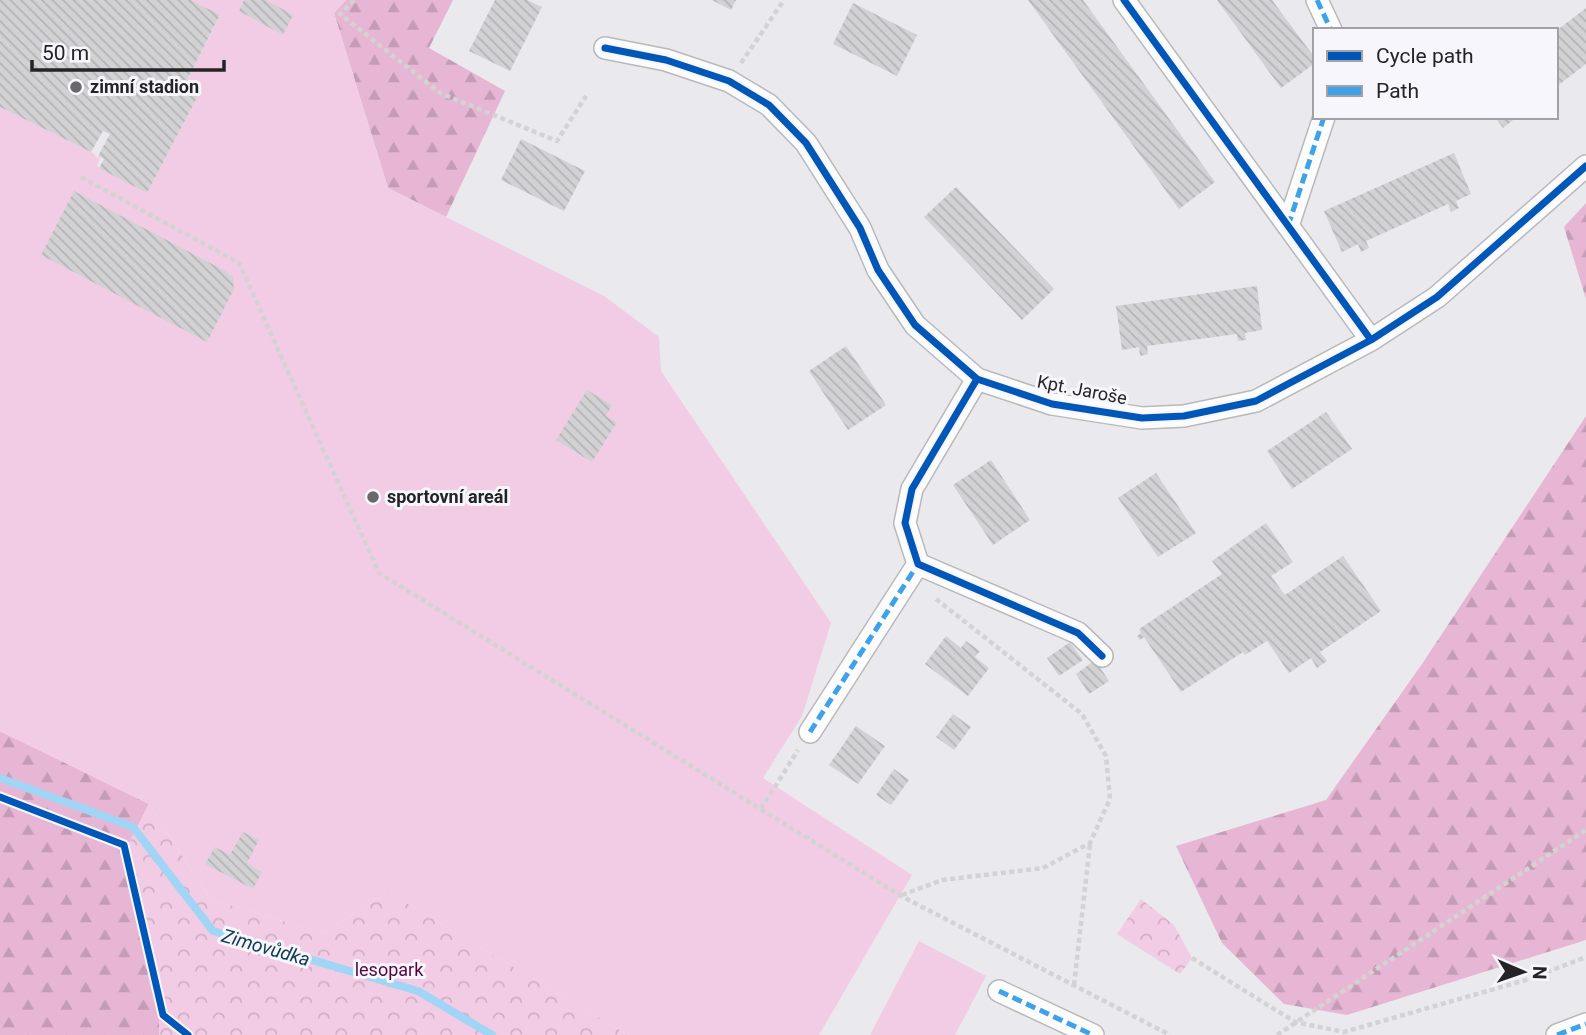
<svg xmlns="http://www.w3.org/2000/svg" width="1586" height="1035" viewBox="0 0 1586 1035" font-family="Roboto,sans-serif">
  <defs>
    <pattern id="forest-firs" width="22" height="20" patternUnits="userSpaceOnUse" patternTransform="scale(1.75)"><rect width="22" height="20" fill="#e6b6d4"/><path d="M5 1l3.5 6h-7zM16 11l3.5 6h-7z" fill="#c59cb6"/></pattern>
    <pattern id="park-crowns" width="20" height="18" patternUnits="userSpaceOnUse" patternTransform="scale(1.75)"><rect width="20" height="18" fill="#f2cce4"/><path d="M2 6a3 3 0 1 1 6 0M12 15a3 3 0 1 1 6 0" fill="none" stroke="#cfafc3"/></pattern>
    <pattern id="building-back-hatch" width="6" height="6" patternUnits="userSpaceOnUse" patternTransform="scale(1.75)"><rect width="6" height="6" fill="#d2d2d5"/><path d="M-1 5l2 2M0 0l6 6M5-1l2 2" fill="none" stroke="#b4b4b7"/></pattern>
  </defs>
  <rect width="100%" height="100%" fill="#eae9ee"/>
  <!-- forest -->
  <path fill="url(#forest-firs)" d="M346 0H453L429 48 505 91 446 217 388 188 334 13Z
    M1586 203V299L1564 227Z
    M1586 416V940L1347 1015 1284 1004 1222 943 1176 846 1326 800 1422 664Z
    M0 731 149 804 124 853 159 1018V1035H0Z"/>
  <!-- park -->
  <path fill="url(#park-crowns)" d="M149 804 210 899 323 933 388 892 628 1035H159V1018L124 853Z
    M1141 899 1174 925 1192 958 1180 974 1117 934Z"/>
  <!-- pitch -->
  <path fill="#f2cce4" d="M191 0H346L334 13 388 188 604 296 659 337 661 371 831 623 802 716 763 778 912 875 819 1035H628L388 892 323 933 210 899 149 804 0 731V107L91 152 100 159 97 166 147 193 202 88 187 80 220 16Z
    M919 941 986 976 955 1035H870Z"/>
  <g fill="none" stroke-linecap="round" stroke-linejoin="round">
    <!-- stream -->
    <path stroke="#a0d5f6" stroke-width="8" d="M0 778 133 827 213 931 418 991 492 1035"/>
  </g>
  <!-- building -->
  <path fill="url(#building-back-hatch)" d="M0 0H191L220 15 187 80 202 88 147 193 99 168 104 159 98 156 110 134 103 131 91 152 0 107Z
    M244 0H266L293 15 283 35 239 11Z
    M495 0H527L542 7 510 71 469 51Z
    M712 0H736L731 10Z
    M1028 0H1083L1215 182 1179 209Z
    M1217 0H1272L1315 58V63L1281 88Z
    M853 3 917 35 897 76 833 44Z
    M1586 8V64L1556 87V31Z
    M1495 117H1517L1503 128Z
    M521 139 585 171 564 211 501 180Z
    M1454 153 1471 194 1456 201 1459 208 1451 212 1448 204 1366 241 1369 248 1361 252 1358 244 1342 252 1324 211Z
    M956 187 1054 289 1022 320 924 217Z
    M74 191 227 272 233 277 234 289 207 342 41 255Z
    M1257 286 1262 330 1245 333 1246 340 1238 341 1237 334 1147 346 1148 354 1140 356 1139 347 1122 350 1116 306Z
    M846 346 886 405 848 430 809 371Z
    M587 390 612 405 606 416 617 422 592 462 556 440Z
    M1326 412 1352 449 1292 489 1267 451Z
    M991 460 1030 520 993 545 953 485Z
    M1156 473 1196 533 1158 557 1118 498Z
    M1266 523 1293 562 1271 576 1285 595 1343 556 1381 611 1320 652 1327 661 1317 668 1311 658 1289 673 1267 641 1245 655 1243 652 1181 692 1144 637 1140 640 1137 636 1141 633 1139 629 1222 574 1212 561Z
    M946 636 961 648 966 641 980 651 975 657 989 668 968 696 925 664Z
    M1070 642 1083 660 1059 676 1047 658Z
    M1095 660 1109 681 1089 694 1076 674Z
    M953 714 971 727 954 750 936 737Z
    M856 726 885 746 858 784 829 765Z
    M894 769 909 780 891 805 876 795Z
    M243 832 259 840 247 863 262 872 253 889 205 864 215 847 230 855Z"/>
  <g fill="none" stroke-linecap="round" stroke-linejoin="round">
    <!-- minor casing -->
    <g stroke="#b9b9bc" stroke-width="24">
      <path id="minor" d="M1124 0 1371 340
        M1317 0 1331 30
        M605 48 666 60 729 81 769 105 806 143 860 228 878 270 915 325 977 379 1052 404 1142 418 1184 416 1256 401 1371 340 1437 297 1586 166
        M1288 226 1324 117
        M977 379 912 489 905 523 918 564 1078 633 1102 656
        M810 732 918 564
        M999 991 1093 1035
        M1557 1035 1586 1024"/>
    </g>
    <!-- path -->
    <path stroke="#d3d3d4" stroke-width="4.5" stroke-dasharray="5 3.5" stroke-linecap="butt" d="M354 0 340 14 440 93 557 141 586 96
      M741 63 784 0
      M81 177 239 263 379 573 901 896 1170 1035
      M761 809 798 750
      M902 895 942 880 1043 868 1090 843 1110 799 1106 756 1082 714 936 599
      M1192 958 1295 1022 1344 1032 1526 980 1586 957
      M1074 985 1090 844
      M1277 1035 1586 830"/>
    <!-- minor -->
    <use href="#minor" stroke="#fcfcfc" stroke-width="21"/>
    <!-- quiet -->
    <path stroke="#3ea2eb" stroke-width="5" stroke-dasharray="10 5" stroke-linecap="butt" d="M1317 0 1331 30
      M1288 226 1324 117
      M810 732 918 564
      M999 991 1093 1035
      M1557 1035 1586 1024"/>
    <!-- cycleway casing -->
    <g stroke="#f6f6fc" stroke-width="11">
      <path id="cycleway" d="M1124 0 1371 340
        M605 48 666 60 729 81 769 105 806 143 860 228 878 270 915 325 977 379 1052 404 1142 418 1184 416 1256 401 1371 340 1437 297 1586 166
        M977 379 912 489 905 523 918 564 1078 633 1102 656
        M0 797 124 845 163 1015 188 1035"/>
    </g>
    <!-- cycleway -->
    <use href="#cycleway" stroke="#0057b8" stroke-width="7"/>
  </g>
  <!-- markers -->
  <g fill="#69696c" stroke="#f6f6fc" stroke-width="2.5">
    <circle cx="76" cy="87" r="7"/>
    <circle cx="373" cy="497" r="7"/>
  </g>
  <g text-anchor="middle" stroke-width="6" stroke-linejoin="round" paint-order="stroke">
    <!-- poi labels -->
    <g font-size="18" font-weight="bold" fill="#242426" stroke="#f6f6fc" text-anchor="start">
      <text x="90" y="93">zimní stadion</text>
      <text x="387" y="503">sportovní areál</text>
    </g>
    <!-- street labels -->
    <g font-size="18" fill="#242426" stroke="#f6f6fc">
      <text transform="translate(1082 390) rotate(11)" y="6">Kpt. Jaroše</text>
    </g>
    <!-- park labels -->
    <g font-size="18" fill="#55053d" stroke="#f6f6fc">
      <text x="389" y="976">lesopark</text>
    </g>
    <!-- water labels -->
    <g font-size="19" font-style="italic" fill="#0f3a51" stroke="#f6f6fc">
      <text transform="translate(266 947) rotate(16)" y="7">Zimovůdka</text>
    </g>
  </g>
  <!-- legend -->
  <rect x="1313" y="28" width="245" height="91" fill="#f6f6fc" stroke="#a2a2a6" stroke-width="2"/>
  <rect x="1327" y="51" width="35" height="10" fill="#0057b8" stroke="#a2a2a6" stroke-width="2"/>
  <text x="1376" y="63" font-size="21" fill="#242426">Cycle path</text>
  <rect x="1327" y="86" width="35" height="10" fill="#3ea2eb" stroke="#a2a2a6" stroke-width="2"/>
  <text x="1376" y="98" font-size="21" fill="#242426">Path</text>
  <!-- north arrow -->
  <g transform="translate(1523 972) rotate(92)" stroke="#f6f6fc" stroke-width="5" paint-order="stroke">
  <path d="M0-5L12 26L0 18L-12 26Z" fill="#242426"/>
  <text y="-10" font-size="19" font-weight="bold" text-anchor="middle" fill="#242426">N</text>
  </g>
  <!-- scale -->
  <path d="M32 60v10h192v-10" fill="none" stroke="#242426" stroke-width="3.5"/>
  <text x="42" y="60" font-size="21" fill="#242426" stroke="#f6f6fc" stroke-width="5" paint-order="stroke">50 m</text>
</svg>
